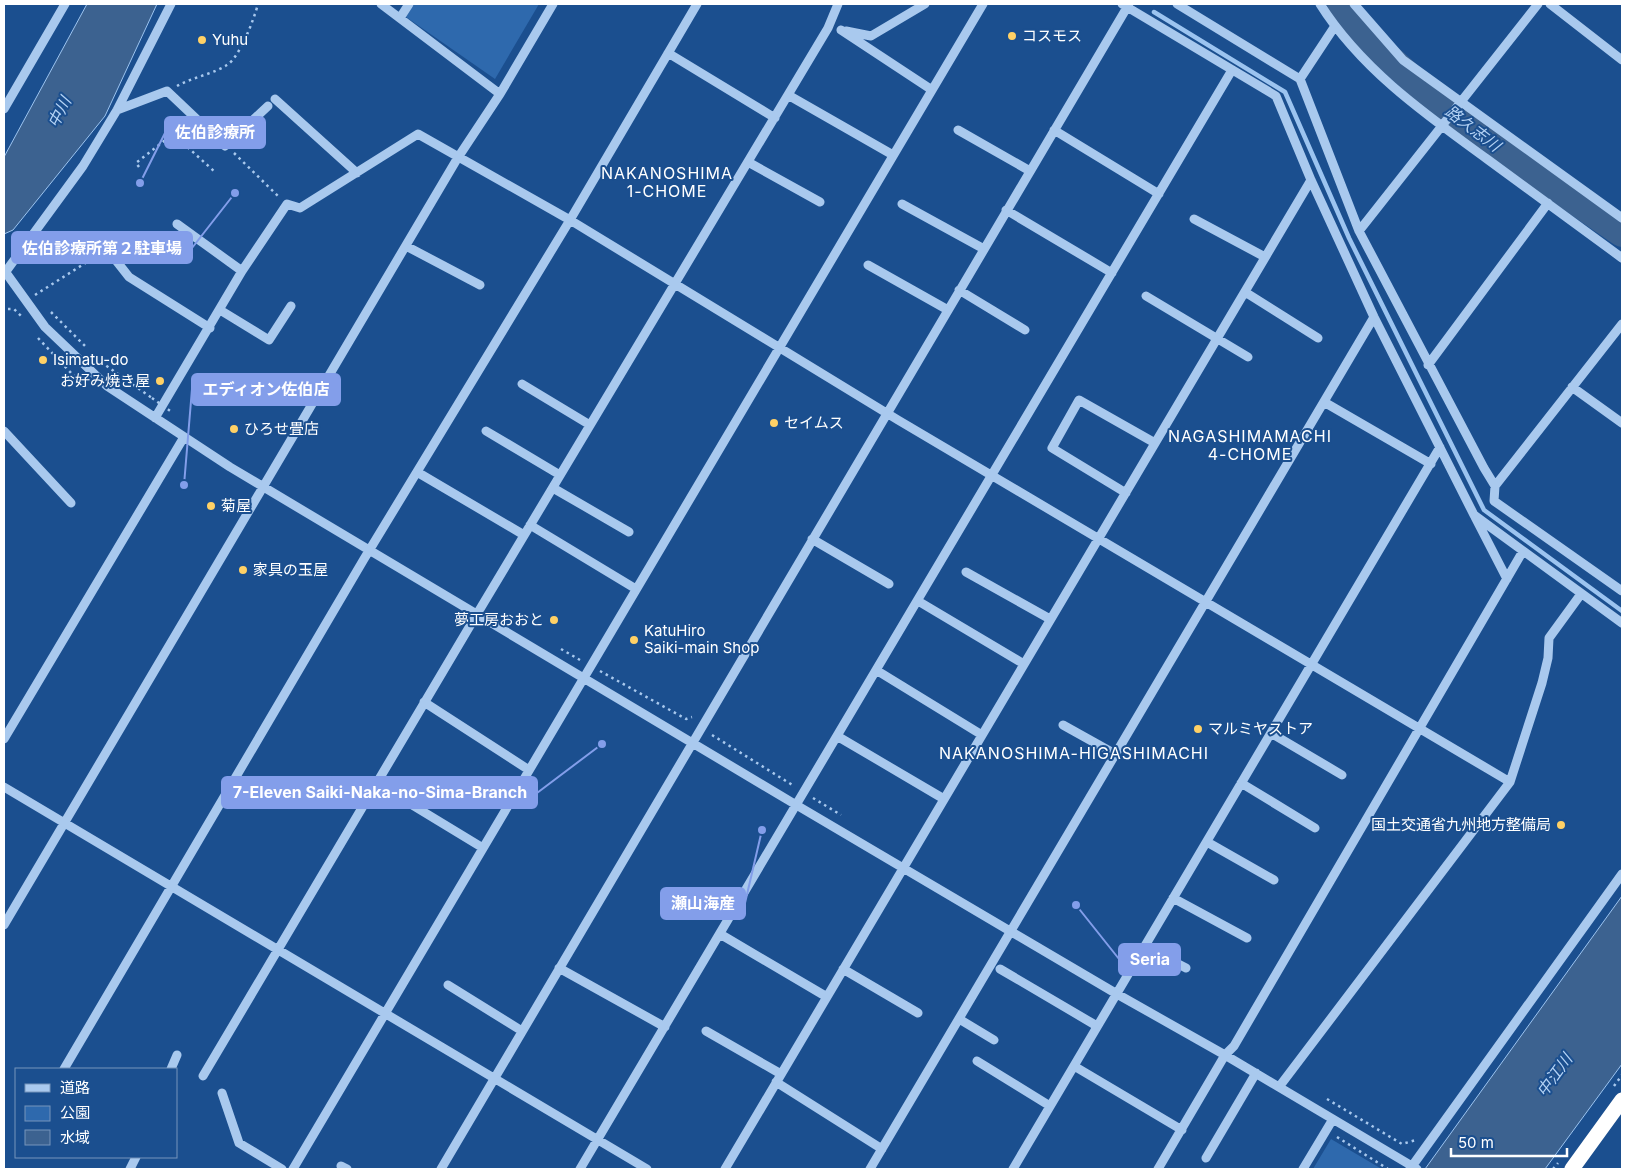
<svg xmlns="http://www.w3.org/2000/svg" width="1626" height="1173" viewBox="0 0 1626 1173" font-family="Inter,'Noto Sans JP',sans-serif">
  <rect width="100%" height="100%" fill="#1b4f8f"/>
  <!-- green -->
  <path fill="#2e69ad" d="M414 4H539L495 79 406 17Z
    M1331 1139 1380 1168 1381 1169H1313Z"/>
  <!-- water -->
  <path fill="#3c6290" stroke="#9cc4f0" d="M87 4H157L105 116 13 230 4 234V157Z
    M1622 896V1064L1545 1169H1425Z"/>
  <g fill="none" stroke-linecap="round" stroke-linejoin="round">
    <!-- stream -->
    <path stroke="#9cc4f0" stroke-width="4.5" d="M1154 12 1285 92 1349 238 1484 510 1622 611"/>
    <!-- river -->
    <path stroke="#3c6290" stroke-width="28" d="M1341 4 1354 27 1459 121 1622 233"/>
    <!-- path -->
    <path stroke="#a9c9ee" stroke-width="2.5" stroke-dasharray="2.5 4" stroke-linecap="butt" d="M177 86C193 77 213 74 227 65 240 57 254 19 258 4
      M234 153 278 196
      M139 167 136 163 173 134 215 172
      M35 295 98 255
      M8 309H14L21 316
      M51 312 86 347
      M38 338 72 374 88 386
      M101 362 152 398
      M561 649 580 660
      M600 671 686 719 692 717
      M712 735 794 786
      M813 798 841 815
      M1614 1086 1622 1075
      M1327 1099 1402 1144 1416 1140
      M1337 1137 1388 1169
      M1553 1169 1558 1163"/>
    <!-- minor -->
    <path stroke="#a9c9ee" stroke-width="9" d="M381 4 500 94
      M1122 4 1276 96 1311 180 1374 317 1474 515 1622 623
      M1177 4 1300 79 1359 231 1484 468 1495 486
      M1320 4C1361 69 1425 114 1487 159 1532 192 1577 225 1622 258
      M1354 4 1403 60 1622 218
      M1550 4 1622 60
      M400 18 409 4
      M841 30 932 90
      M846 31 871 36 925 4
      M668 53 775 118
      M1300 79 1335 26
      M788 95 893 155
      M275 99 357 173
      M4 109 65 4
      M117 110 167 91 225 146 268 106
      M958 130 1030 171
      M1054 130 1159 194
      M748 162 820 202
      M902 204 984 249
      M1006 210 1112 273
      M1194 219 1265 257
      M177 224 242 271
      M1359 231 1538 4
      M406 246 480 285
      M107 249 129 277 210 328
      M868 265 948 310
      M4 270 45 327 107 386 230 467 798 806 1117 994 1225 1055 1417 1169
      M4 274 83 166 117 110 171 4
      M959 290 1025 330
      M1245 292 1318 338
      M1146 296 1248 357
      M220 310 269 340 291 306
      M1622 324 1495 486 1494 501 1622 591
      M1428 365 1548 203
      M522 384 590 425
      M1572 387 1622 423
      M1324 402 1431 464
      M155 418 242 271 287 204 300 208 418 134 570 220 898 420 1510 782
      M4 431 71 503
      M486 431 560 475
      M417 472 524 535
      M553 488 629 532
      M1126 493 1052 448 1079 400 1155 443
      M1475 517 1507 579
      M530 525 636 589
      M812 539 889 584
      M966 572 1050 619
      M918 601 1024 664
      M876 670 982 735
      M424 702 529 770
      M1063 725 1115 754
      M1271 733 1342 775
      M837 736 944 799
      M4 739 184 437
      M376 783 483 848
      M1241 783 1315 828
      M4 787 647 1169
      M1207 842 1274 880
      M1173 898 1247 938
      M4 925 457 159 500 94 553 4
      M720 934 827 997
      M1145 947 1186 968
      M559 968 665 1027
      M843 969 918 1013
      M1000 969 1097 1026
      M448 985 522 1031
      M959 1019 994 1040
      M706 1031 781 1074
      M977 1061 1050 1106
      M1074 1066 1182 1130
      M64 1069 364 559 570 220 697 4
      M171 1069 177 1055
      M203 1076 477 614 828 28 838 4
      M776 1082 882 1149
      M1279 1087 1510 782 1542 683 1548 658 1549 638 1581 594
      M222 1093 239 1143 282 1169
      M1206 1158 1256 1073
      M341 1166 347 1169
      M130 1169 136 1157
      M293 1169 983 4
      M441 1169 1129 4
      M580 1169 1232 70
      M725 1169 1311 180
      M870 1169 1374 317
      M1013 1169 1440 447
      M1158 1169 1225 1055 1234 1046 1523 551
      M1303 1169 1333 1119
      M1410 1169 1622 874"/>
    <!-- highway -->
    <path stroke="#fff" stroke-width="15" d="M1572 1169 1622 1100"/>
    <!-- path-bridge -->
    <path stroke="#a9c9ee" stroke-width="2.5" stroke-dasharray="2.5 4" stroke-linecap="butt" d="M152 398 173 413"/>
  </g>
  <!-- markers -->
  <g fill="#ffd166" stroke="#1b4f8f" stroke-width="2">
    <circle cx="1012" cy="36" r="5"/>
    <circle cx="202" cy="40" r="5"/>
    <circle cx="43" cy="360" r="5"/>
    <circle cx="160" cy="381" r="5"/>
    <circle cx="774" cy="423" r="5"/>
    <circle cx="234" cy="429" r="5"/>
    <circle cx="211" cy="506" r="5"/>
    <circle cx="243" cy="570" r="5"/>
    <circle cx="554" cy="620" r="5"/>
    <circle cx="634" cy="640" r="5"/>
    <circle cx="1198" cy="729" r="5"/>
    <circle cx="1561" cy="825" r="5"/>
  </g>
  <g text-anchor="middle" stroke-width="4" stroke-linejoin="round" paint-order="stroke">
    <!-- poi labels -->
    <g font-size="15" fill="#fff" stroke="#1b4f8f" text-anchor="start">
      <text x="1022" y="41">コスモス</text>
      <text x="212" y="45">Yuhu</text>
      <text x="53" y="365">Isimatu-do</text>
      <text x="150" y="386" text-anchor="end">お好み焼き屋</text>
      <text x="784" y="428">セイムス</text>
      <text x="244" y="434">ひろせ畳店</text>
      <text x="221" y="511">菊屋</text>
      <text x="253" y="575">家具の玉屋</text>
      <text x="544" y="625" text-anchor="end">夢工房おおと</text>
      <text x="644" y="636">KatuHiro<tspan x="644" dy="17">Saiki-main Shop</tspan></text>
      <text x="1208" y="734">マルミヤストア</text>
      <text x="1551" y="830" text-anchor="end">国土交通省九州地方整備局</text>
    </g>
    <!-- water labels -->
    <g font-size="16" font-style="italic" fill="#b5d3f5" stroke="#1b4f8f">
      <text transform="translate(59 112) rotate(-63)" y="6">中川</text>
      <text transform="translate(1473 128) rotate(37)" y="6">路久志川</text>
      <text transform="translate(1554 1075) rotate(-54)" y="6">中江川</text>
    </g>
    <!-- neighbourhood labels -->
    <g font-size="16" letter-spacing="1" fill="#fff" stroke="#1b4f8f">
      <text x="667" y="179">NAKANOSHIMA<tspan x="667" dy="18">1-CHOME</tspan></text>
      <text x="1250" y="442">NAGASHIMAMACHI<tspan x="1250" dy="18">4-CHOME</tspan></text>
      <text x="1074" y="759">NAKANOSHIMA-HIGASHIMACHI</text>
    </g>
  </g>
  <!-- callouts -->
  <path fill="none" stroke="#839eea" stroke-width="2" d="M140 183L165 133M235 193L192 248M184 485L192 389M602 744L537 793M762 830L745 903M1076 905L1119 959"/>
  <g fill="#839eea" stroke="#1b4f8f" stroke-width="2">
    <circle cx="140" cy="183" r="5"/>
    <circle cx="235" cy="193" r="5"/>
    <circle cx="184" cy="485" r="5"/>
    <circle cx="602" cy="744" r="5"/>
    <circle cx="762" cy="830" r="5"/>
    <circle cx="1076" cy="905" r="5"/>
  </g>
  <g fill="#839eea" stroke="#839eea" stroke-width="2">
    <rect x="165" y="117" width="100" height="31" rx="5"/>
    <rect x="12" y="232" width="180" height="31" rx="5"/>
    <rect x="192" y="374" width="148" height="31" rx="5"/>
    <rect x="222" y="777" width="315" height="31" rx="5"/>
    <rect x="661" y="888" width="84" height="31" rx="5"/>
    <rect x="1119" y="944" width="61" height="31" rx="5"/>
  </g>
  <g font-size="16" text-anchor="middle" font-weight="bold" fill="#fff">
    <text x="215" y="138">佐伯診療所</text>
    <text x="102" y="254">佐伯診療所第２駐車場</text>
    <text x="266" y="395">エディオン佐伯店</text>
    <text x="380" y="798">7-Eleven Saiki-Naka-no-Sima-Branch</text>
    <text x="703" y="909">瀬山海産</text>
    <text x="1150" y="965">Seria</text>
  </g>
  <!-- border -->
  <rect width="1626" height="1173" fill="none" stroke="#ffffff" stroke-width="10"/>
  <!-- legend -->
  <rect x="15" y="1068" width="162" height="90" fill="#1b4f8f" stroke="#7695bc"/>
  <rect x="25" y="1084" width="25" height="8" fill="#a9c9ee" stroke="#7695bc"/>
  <text x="60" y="1093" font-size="15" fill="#ffffff">道路</text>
  <rect x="25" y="1106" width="25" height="15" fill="#2e69ad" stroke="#7695bc"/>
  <text x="60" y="1118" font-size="15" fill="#ffffff">公園</text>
  <rect x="25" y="1130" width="25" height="15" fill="#3c6290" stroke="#7695bc"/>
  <text x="60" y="1143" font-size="15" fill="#ffffff">水域</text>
  <!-- scale -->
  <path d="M1451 1148v8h116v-8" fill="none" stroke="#ffffff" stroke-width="2.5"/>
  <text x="1458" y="1148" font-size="15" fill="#ffffff" stroke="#1b4f8f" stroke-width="4" paint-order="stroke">50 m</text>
</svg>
